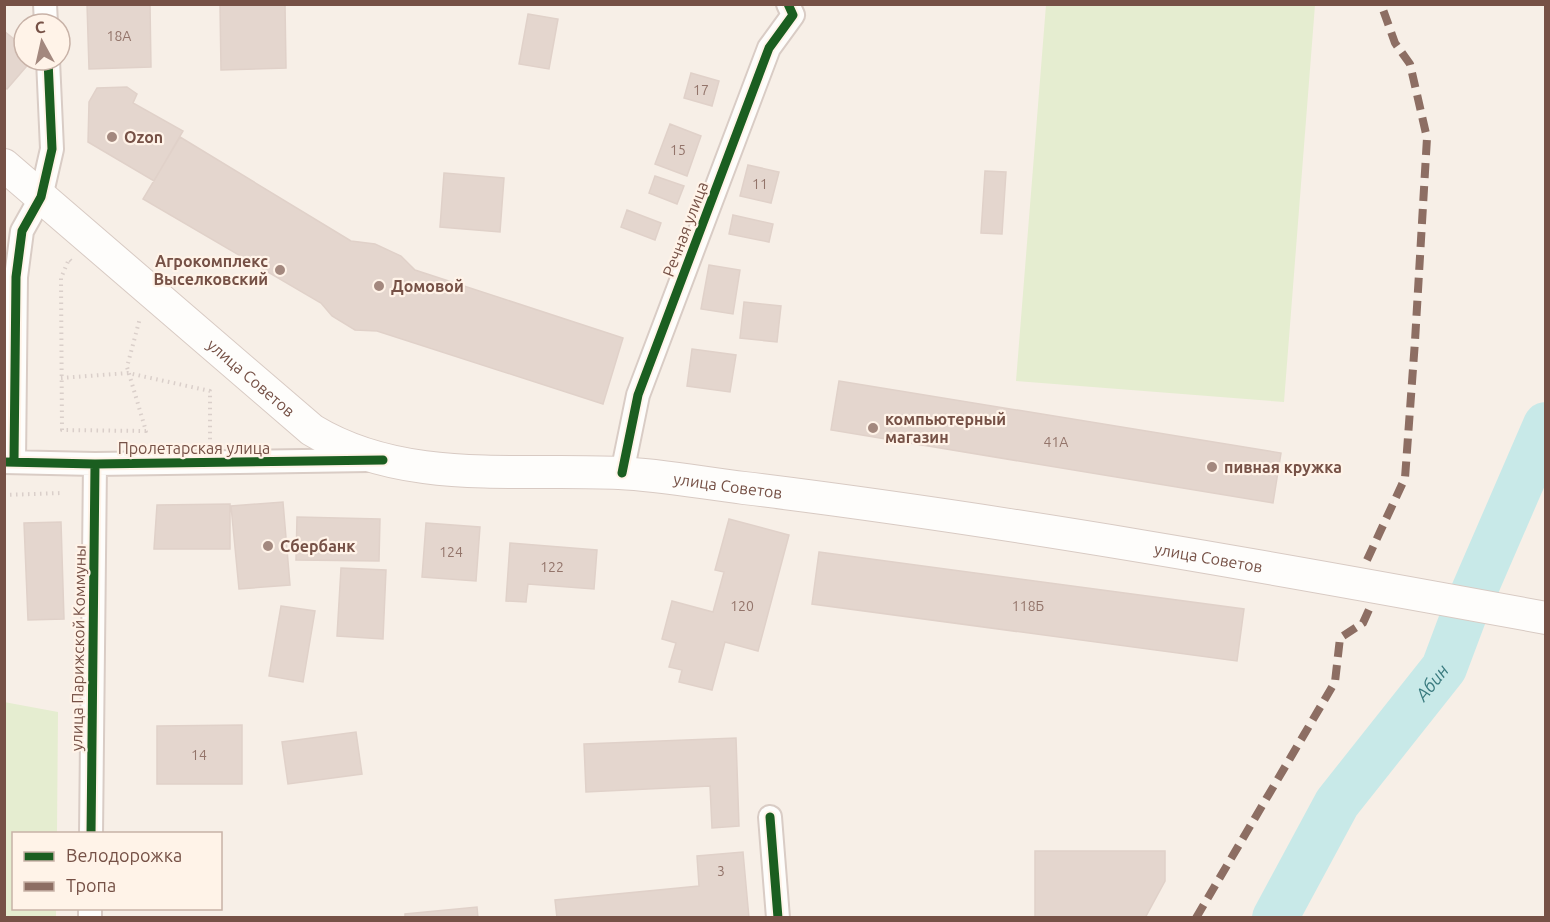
<svg xmlns="http://www.w3.org/2000/svg" width="1550" height="922" viewBox="0 0 1550 922" font-family="Ubuntu,sans-serif">
  <rect width="100%" height="100%" fill="#f7efe7"/>
  <!-- green -->
  <path fill="#e5edd0" d="M1046 5H1315L1284 402 1016 381Z
    M4 702 58 712 57 833 14 834V908L56 909V917H5Z"/>
  <g fill="none" stroke-linecap="round" stroke-linejoin="round">
    <!-- river -->
    <path stroke="#c8e9e8" stroke-width="46" id="s1" d="M1275 918 1337 803 1444 668 1465 612 1546 425"/>
  </g>
  <!-- building -->
  <path fill="#e4d6ce" stroke="#e0d1c9" stroke-width="1.5" d="M87 4H150L151 67 89 69Z
    M220 4H285L286 68 221 70Z
    M528 14 558 19 549 69 519 64Z
    M4 31 24 47V60H32L7 89 4 87Z
    M691 73 719 81 712 106 684 98Z
    M127 87 137 94 133 103 183 131 154 181 88 142 89 102 97 88Z
    M670 124 701 136 687 176 655 164Z
    M180 137 351 241 375 244 401 256 415 270 623 338 603 404 377 331 355 330 332 316 321 303 143 199Z
    M748 165 779 172 771 203 740 196Z
    M985 171 1006 172 1002 234 981 233Z
    M444 173 504 178 500 232 440 227Z
    M655 176 684 186 677 204 649 193Z
    M627 210 661 223 655 240 621 227Z
    M733 215 773 224 769 242 729 234Z
    M709 265 740 270 733 314 701 309Z
    M744 302 781 306 777 342 740 338Z
    M692 349 736 355 730 392 687 386Z
    M839 381 1281 453 1273 503 831 430Z
    M283 502 290 585 239 589 231 506Z
    M230 504V549H154L157 505Z
    M297 517 380 519 379 561 296 560Z
    M729 519 789 535 758 651 725 642 712 690 679 682 682 670 669 667 676 643 662 639 672 601 713 612 724 572 715 570Z
    M61 522 64 619 28 620 24 523Z
    M426 523 480 527 476 581 422 577Z
    M510 543 597 550 594 589 528 584 526 602 506 601Z
    M819 552 1244 609 1237 661 812 604Z
    M341 568 386 570 383 639 337 636Z
    M281 606 315 611 303 682 269 676Z
    M242 725V784H157V726Z
    M356 732 362 774 288 784 282 742Z
    M736 738 739 826 712 828 710 786 586 792 584 744Z
    M1035 851H1165V881L1145 918H1035Z
    M743 852 749 918H557L555 900 699 886 697 856Z
    M477 907 478 918H405V914Z"/>
  <g fill="none" stroke-linecap="round" stroke-linejoin="round">
    <!-- minor casing -->
    <g stroke="#d9ccc5" stroke-width="26">
      <path id="minor" d="M45 4 46 24
        M14 461 16 277 22 231 41 197 52 149 48 60
        M4 462 95 464 369 460
        M622 473 638 395 769 48 793 15 788 4
        M770 817 778 918
        M91 834 95 464
        M90 918V908"/>
    </g>
    <!-- secondary casing -->
    <g stroke="#d8cac3" stroke-width="34">
      <g id="secondary">
        <path id="s2" d="M4 165 312 430C404 486 517 468 619 473 661 475 703 483 744 488 1013 521 1280 569 1546 618"/>
      </g>
    </g>
    <!-- path -->
    <path stroke="#dacfca" stroke-width="4" stroke-dasharray="1.5 4.5" stroke-linecap="butt" d="M71 261 69 259 61 278 62 430 146 431 127 367 140 318
      M61 378 128 373 210 391V440
      M4 495 62 493"/>
    <!-- minor -->
    <use href="#minor" stroke="#fefdfb" stroke-width="22"/>
    <!-- secondary -->
    <use href="#secondary" stroke="#fefdfb" stroke-width="32"/>
    <!-- quiet -->
    <path stroke="#8d6e63" stroke-width="8" stroke-dasharray="15 8" stroke-linecap="butt" d="M1367 560 1405 478 1415 341 1427 138 1410 64 1395 43 1381 4
      M1196 918 1335 682 1340 638 1363 623 1372 603"/>
    <!-- cycleway casing -->
    <g stroke="#fff3e8" stroke-width="13">
      <path id="cycleway" d="M14 461 16 277 22 231 41 197 52 149 48 60
        M5 462 95 464 383 460
        M622 473 638 395 769 48 793 15 788 4
        M770 817 778 918
        M91 834 95 464"/>
    </g>
    <!-- cycleway -->
    <use href="#cycleway" stroke="#1b5e20" stroke-width="9"/>
  </g>
  <!-- markers -->
  <g fill="#a3887e" stroke="#fff3e8" stroke-width="2">
    <circle cx="112" cy="137" r="6"/>
    <circle cx="280" cy="270" r="6"/>
    <circle cx="379" cy="286" r="6"/>
    <circle cx="873" cy="428" r="6"/>
    <circle cx="1212" cy="467" r="6"/>
    <circle cx="268" cy="546" r="6"/>
  </g>
  <g text-anchor="middle" stroke-width="4.5" stroke-linejoin="round" paint-order="stroke">
    <!-- number labels -->
    <g font-size="14" fill="#93746a">
      <text x="119" y="41">18А</text>
      <text x="701" y="95">17</text>
      <text x="678" y="155">15</text>
      <text x="760" y="189">11</text>
      <text x="1056" y="447">41А</text>
      <text x="451" y="557">124</text>
      <text x="552" y="572">122</text>
      <text x="742" y="611">120</text>
      <text x="1028" y="611">118Б</text>
      <text x="199" y="760">14</text>
      <text x="721" y="876">3</text>
    </g>
    <!-- poi labels -->
    <g font-size="16" font-weight="bold" fill="#765146" stroke="#fff3e8" text-anchor="start">
      <text x="124" y="143">Ozon</text>
      <text x="268" y="267" text-anchor="end">Агрокомплекс<tspan x="268" dy="18">Выселковский</tspan></text>
      <text x="391" y="292">Домовой</text>
      <text x="885" y="425">компьютерный<tspan x="885" dy="18">магазин</tspan></text>
      <text x="1224" y="473">пивная кружка</text>
      <text x="280" y="552">Сбербанк</text>
    </g>
    <!-- street labels -->
    <g font-size="16" fill="#765146" stroke="#fff3e8">
      <text transform="translate(685 229) rotate(-69)" y="6">Речная улица</text>
      <text dy="6" stroke="none"><textPath href="#s2" startOffset="326">улица Советов</textPath></text>
      <text x="194" y="454">Пролетарская улица</text>
      <text dy="6" stroke="none"><textPath href="#s2" startOffset="830">улица Советов</textPath></text>
      <text dy="6" stroke="none"><textPath href="#s2" startOffset="1316">улица Советов</textPath></text>
      <text transform="translate(78 648) rotate(-89)" y="6">улица Парижской Коммуны</text>
    </g>
    <!-- water labels -->
    <g font-size="18" font-style="italic" fill="#397a7e" stroke="#fff3e8">
      <text dy="6" stroke="none"><textPath href="#s1" startOffset="284">Абин</textPath></text>
    </g>
  </g>
  <!-- border -->
  <rect width="1550" height="922" fill="none" stroke="#765146" stroke-width="12"/>
  <!-- legend -->
  <rect x="12" y="832" width="210" height="78" fill="#fff3e8" stroke="#c8b2a7" stroke-width="1.5"/>
  <rect x="24" y="852" width="30" height="9" fill="#1b5e20" stroke="#c8b2a7" stroke-width="1.5"/>
  <text x="66" y="862" font-size="18" fill="#765146">Велодорожка</text>
  <rect x="24" y="882" width="30" height="9" fill="#8d6e63" stroke="#c8b2a7" stroke-width="1.5"/>
  <text x="66" y="892" font-size="18" fill="#765146">Тропа</text>
  <!-- north arrow -->
  <g transform="translate(42 42) rotate(352)"><circle r="28" fill="#fff3e8" stroke="#c8b2a7" stroke-width="1.5"/>
  <path d="M0-4.5L10 22L0 15L-10 22Z" fill="#a3887e"/>
  <text y="-9" font-size="16" font-weight="bold" text-anchor="middle" fill="#765146">С</text>
  </g>
</svg>
